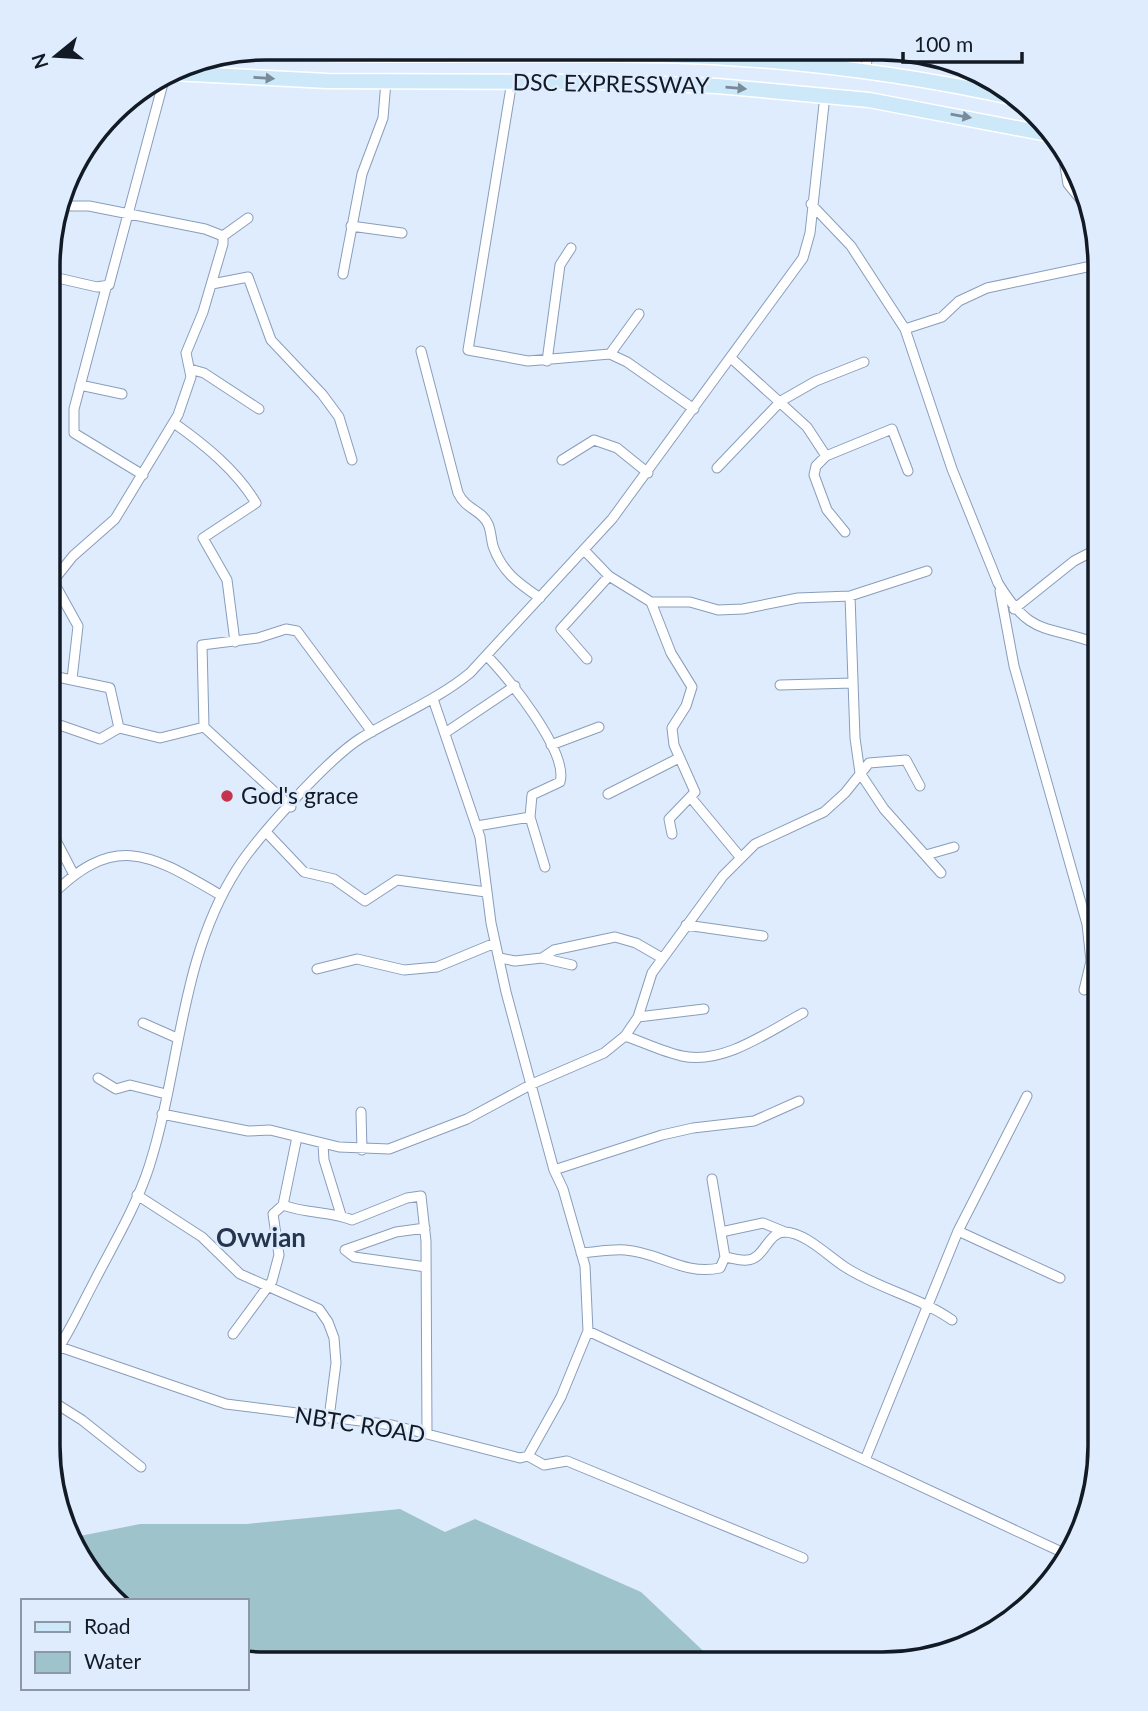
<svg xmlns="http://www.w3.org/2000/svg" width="1148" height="1711" viewBox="0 0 1148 1711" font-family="Lato,sans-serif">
  <rect width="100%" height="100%" fill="#dfecfe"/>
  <!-- water -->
  <path fill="#9ec3ca" d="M400 1509 445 1532 475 1519 641 1592 716 1663 247 1662V1601H119L70 1538 140 1524H247Z"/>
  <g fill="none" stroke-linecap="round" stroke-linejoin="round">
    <!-- street casing -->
    <g stroke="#899dba" stroke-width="11">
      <path id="street" d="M782 49 786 62
        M865 72 869 49
        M512 81 468 350 528 361 610 354 627 362 694 409
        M1063 154 1068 184 1090 211
        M811 204 851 246 905 329 952 469 998 583C1033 640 1046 623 1101 645
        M351 226 402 233
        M223 236 248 218
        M343 274 362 174 383 118 386 81
        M49 276 97 287 109 285 165 76
        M212 284 248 277 271 340 322 394 339 417 352 460
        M106 288 74 409V433L143 475
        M905 329 942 317 959 301 987 288 1101 264
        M421 351 458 493C466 510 482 510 488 524 491 530 491 539 493 546 502 572 518 583 540 598
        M610 354 639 314
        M731 358 807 427 826 456
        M547 361 560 265 571 248
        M190 369 204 373 259 409
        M80 385 122 394
        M174 423C205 445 236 470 256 503L203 538 227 580 235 642
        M562 460 594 440 617 448 648 473
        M717 468 781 401 816 381 864 362
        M845 532 827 510 814 475 816 466 826 456 892 429 908 471
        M585 551 609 576 651 602 671 653 692 687 686 706 672 728 674 745 695 792 669 819 672 834
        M53 581 78 626 72 679
        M49 586 73 556 115 519 178 415 191 377 186 353 203 312 223 244V236L205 229 89 206H59
        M1000 591 1014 666 1087 924 1091 961 1084 990
        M850 596 855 738 860 773 884 809 941 873
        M651 602H690L718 610 743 609 798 598 850 596 927 571
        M1014 609 1074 561 1101 547
        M487 656C507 676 569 752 560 782L532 795 530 817
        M587 659 561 629 609 576
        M48 675 110 688 119 728
        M780 685 853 683
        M48 721 100 739 119 728 160 738 204 727
        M445 733 515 686
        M551 745 599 727
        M608 794 679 758
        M692 799 741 858
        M291 807 204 727 202 645 258 638 286 629 297 631 372 732
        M48 825 74 875
        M477 826 530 817 545 867
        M267 833 304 872 334 879 365 901 397 880 486 892
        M926 855 954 847
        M48 899C115 830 150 854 222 896
        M686 925 763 936
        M500 958 515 961 542 958 554 950 615 937 636 943 662 958
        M542 958 572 965
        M317 969 357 959 404 970 437 967 495 943
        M638 1017 704 1009
        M143 1023 177 1038
        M625 1036C643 1042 663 1052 682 1056 723 1065 768 1032 803 1013
        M98 1078 116 1089 130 1085 166 1094
        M361 1112 362 1150
        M162 1114 248 1131 270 1130 339 1147 389 1149 467 1119 532 1084 604 1053 625 1036 638 1017 652 973 723 876 755 844 824 812 845 793 869 763 906 760 920 786
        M323 1144 324 1160 341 1215
        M554 1170 662 1135 693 1128 754 1121 799 1101
        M137 1195 202 1237 240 1274 319 1309 328 1322 334 1338 336 1363 329 1418
        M283 1205 297 1137
        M425 1228 396 1232 345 1250 354 1257 426 1267
        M958 1231 1060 1278
        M721 1232 763 1223 785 1232
        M581 1253C595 1252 611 1249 625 1250 659 1252 684 1276 720 1268L725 1257 712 1179
        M725 1257C732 1258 740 1261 747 1260 765 1259 767 1232 785 1232 806 1233 828 1256 845 1267 879 1289 919 1297 952 1320
        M588 1331 1068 1555
        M233 1334 272 1281 279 1255 273 1214 283 1205C306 1214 331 1211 352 1220L407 1198 421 1196 426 1241 427 1433
        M60 1347 226 1404 392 1425 520 1458 528 1456 561 1397 588 1331 585 1266 563 1189 554 1170 506 992 491 923 480 837 433 699
        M47 1365C66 1340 79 1310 94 1282 113 1245 136 1207 149 1167 181 1067 179 960 237 869 258 836 329 758 361 738 397 716 437 700 470 673L612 519 803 258 810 233 825 95
        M47 1398 82 1420 141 1467
        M528 1456 544 1465 567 1461 803 1558
        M865 1460 958 1231 1027 1096"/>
    </g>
    <!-- primary casing -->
    <g stroke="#fff" stroke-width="17">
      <path id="primary" d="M243 51C383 58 523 52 662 55 782 58 903 73 1020 99
        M171 73 327 81 603 82 717 86 869 100 1048 134"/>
    </g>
    <!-- street -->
    <use href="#street" stroke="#fff" stroke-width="9"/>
    <!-- primary -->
    <use href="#primary" stroke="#cde8f8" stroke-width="14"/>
  </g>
  <!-- one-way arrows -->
  <defs><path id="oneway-solid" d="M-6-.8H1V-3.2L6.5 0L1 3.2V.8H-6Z" transform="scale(1.75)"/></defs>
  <g fill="#798b99">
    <use href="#oneway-solid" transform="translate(264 78) rotate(4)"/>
    <use href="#oneway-solid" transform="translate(736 88) rotate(5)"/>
    <use href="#oneway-solid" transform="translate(961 116) rotate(10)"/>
  </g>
  <!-- markers -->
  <circle fill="#c5344d" stroke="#dfecfe" stroke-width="2.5" cx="227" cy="796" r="7"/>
  <g text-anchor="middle" stroke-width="5" stroke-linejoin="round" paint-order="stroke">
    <!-- street labels -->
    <g font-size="23" fill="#121a25" stroke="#dfecfe">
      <text transform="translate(611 84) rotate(1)" y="8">DSC EXPRESSWAY</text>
      <text transform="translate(360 1425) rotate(9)" y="8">NBTC ROAD</text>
    </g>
    <!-- poi labels -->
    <g font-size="23" fill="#121a25" stroke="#dfecfe" text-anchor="start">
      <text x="241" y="804">God's grace</text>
    </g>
    <!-- quarter labels -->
    <g font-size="26" font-weight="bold" fill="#24354d" stroke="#dfecfe">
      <text x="261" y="1247">Ovwian</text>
    </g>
  </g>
  <!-- crop -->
  <path d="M0 0H1148V1711H0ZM266 60H882A206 206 0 0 1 1088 266V1446A206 206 0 0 1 882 1652H266A206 206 0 0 1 60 1446V266A206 206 0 0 1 266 60Z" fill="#dfecfe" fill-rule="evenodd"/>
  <path fill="none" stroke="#121a25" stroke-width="3.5" d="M266 60H882A206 206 0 0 1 1088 266V1446A206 206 0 0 1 882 1652H266A206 206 0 0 1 60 1446V266A206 206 0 0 1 266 60Z"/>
  <!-- legend -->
  <rect x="21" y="1599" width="228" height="91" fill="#dfecfe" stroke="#8d98a7" stroke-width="2"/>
  <rect x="35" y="1622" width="35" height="10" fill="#cde8f8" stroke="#8d98a7" stroke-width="2"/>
  <text x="84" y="1634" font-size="21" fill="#121a25">Road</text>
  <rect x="35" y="1652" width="35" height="21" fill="#9ec3ca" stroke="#8d98a7" stroke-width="2"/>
  <text x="84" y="1669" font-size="21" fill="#121a25">Water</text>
  <!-- north arrow -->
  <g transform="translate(56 56) rotate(252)" stroke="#dfecfe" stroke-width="5" paint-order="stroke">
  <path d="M0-5L12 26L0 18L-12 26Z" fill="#121a25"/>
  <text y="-10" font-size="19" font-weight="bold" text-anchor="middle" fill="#121a25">N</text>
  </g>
  <!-- scale -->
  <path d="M903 52v10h119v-10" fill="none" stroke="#121a25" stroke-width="3.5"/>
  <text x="914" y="52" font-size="21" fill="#121a25" stroke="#dfecfe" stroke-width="5" paint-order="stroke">100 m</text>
</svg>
